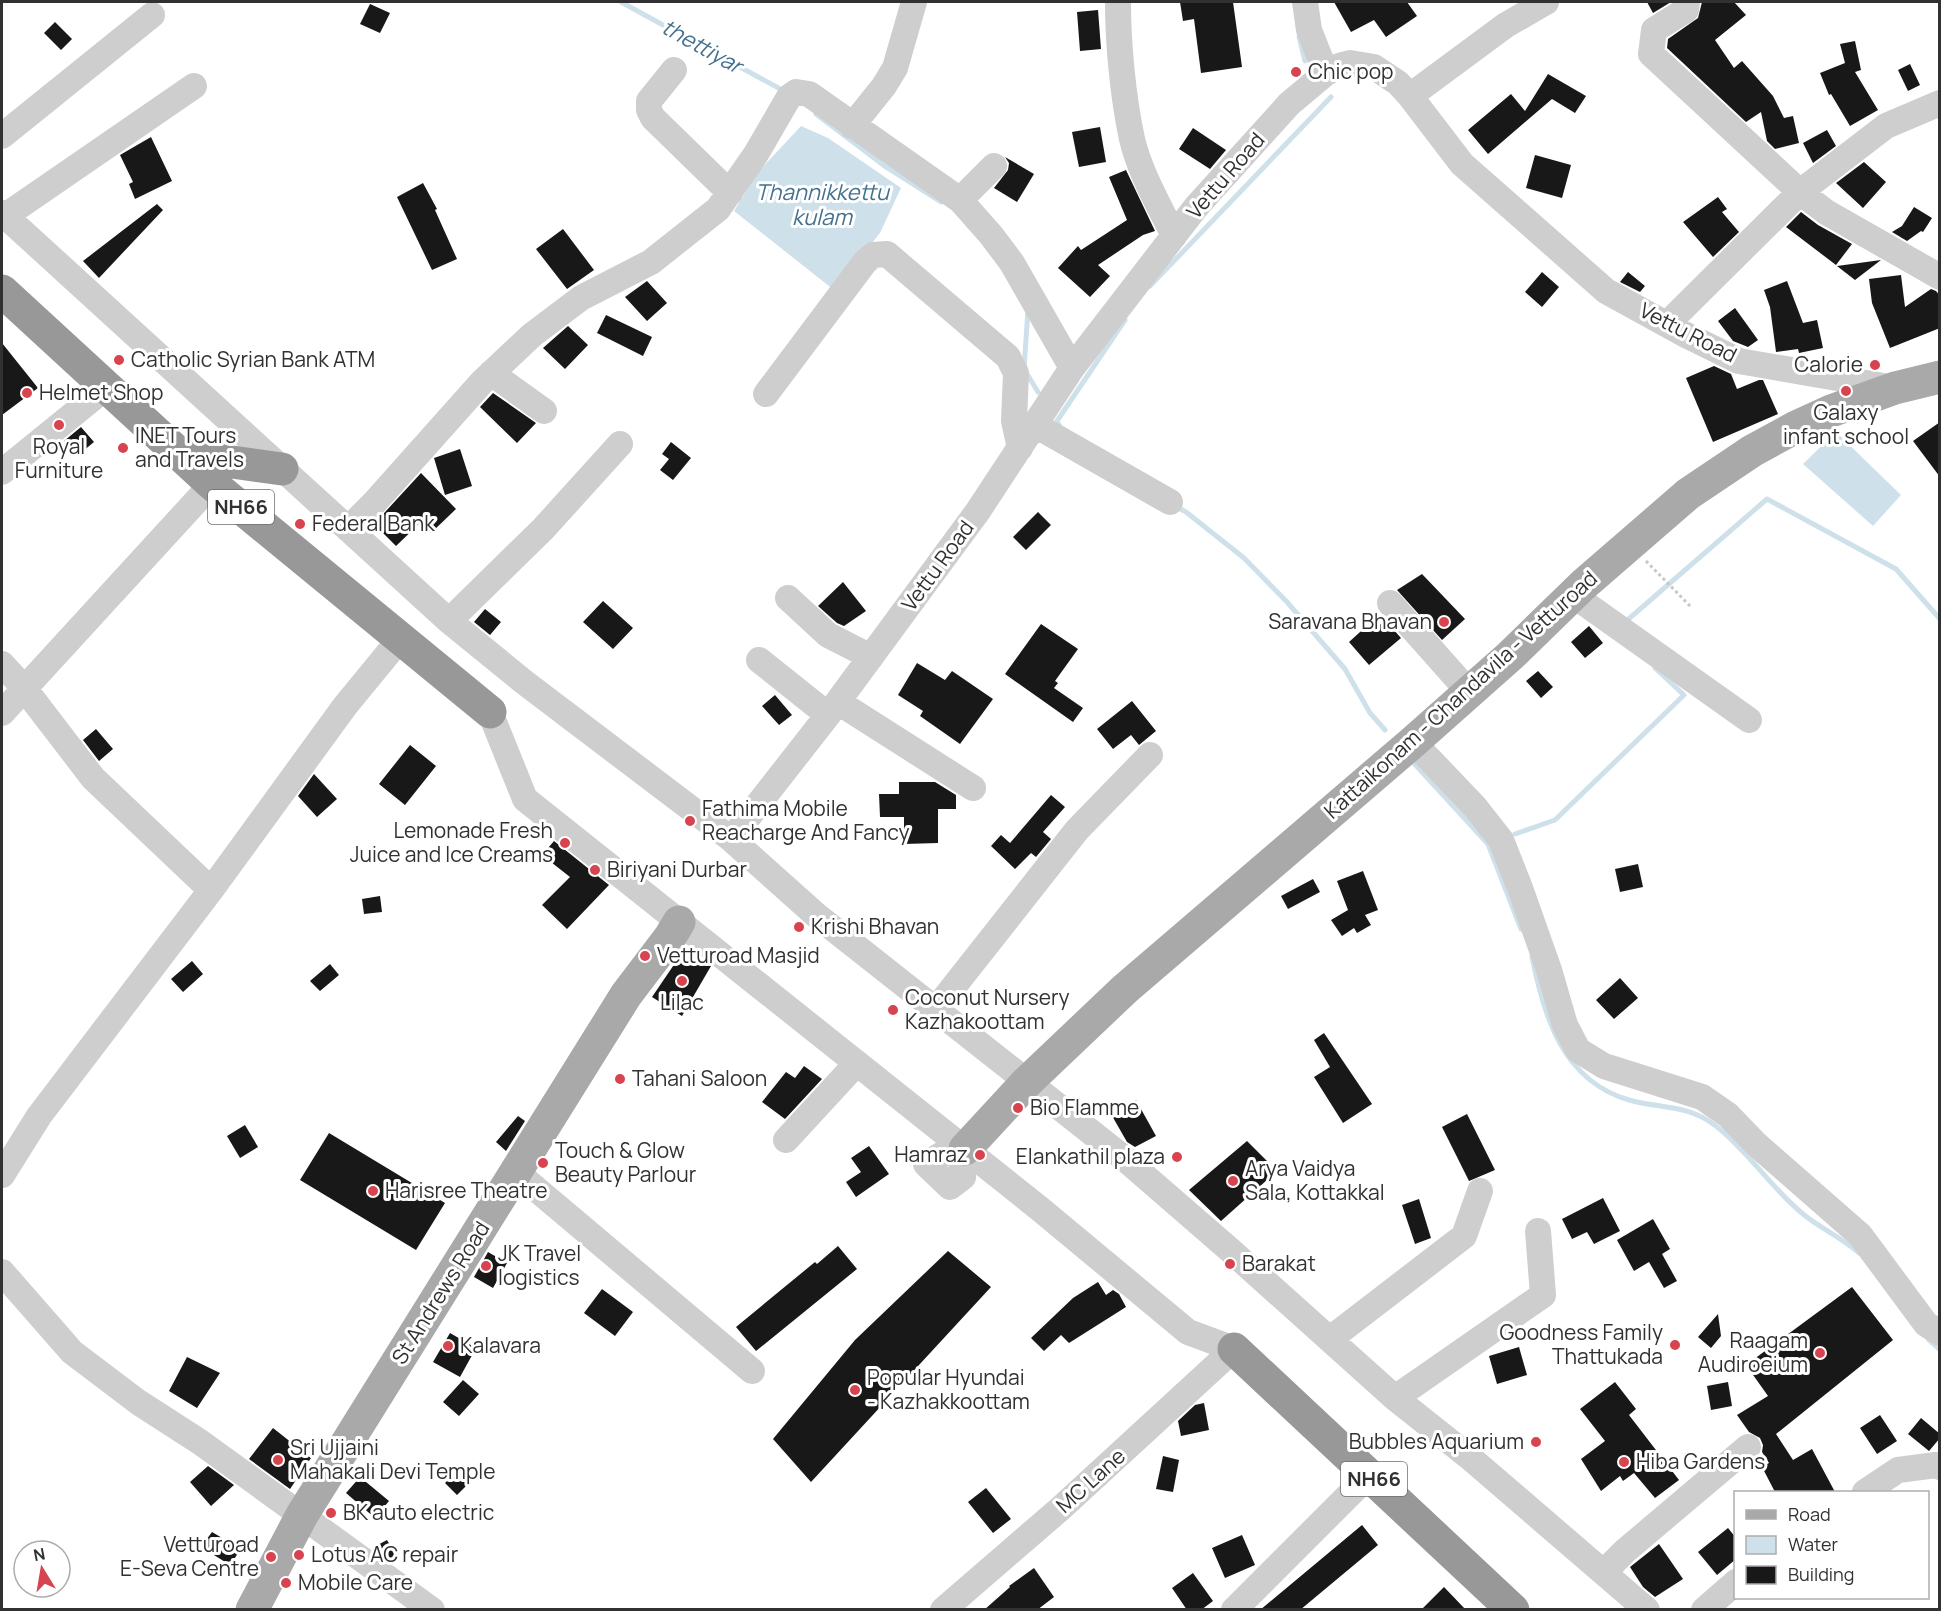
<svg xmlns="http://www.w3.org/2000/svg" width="1941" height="1611" viewBox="0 0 1941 1611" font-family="Manrope,sans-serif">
  <rect width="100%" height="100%" fill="#fff"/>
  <!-- water -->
  <path fill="#cee0ea" d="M801 126 828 138 901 188 880 233 834 290 734 211 758 172Z
    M1836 432 1901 495 1873 526 1803 464Z"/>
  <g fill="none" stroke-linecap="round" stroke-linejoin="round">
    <!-- stream -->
    <path stroke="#cee0ea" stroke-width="5" d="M621 2 784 91
      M1299 37 1305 61
      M816 114 886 167 941 202
      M1150 286 1331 97
      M1028 310 1024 369 1038 392
      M1061 429 1057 421 1125 320
      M1175 506 1186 512 1244 558 1287 602 1345 669 1370 713 1385 730
      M1624 623 1767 499 1896 569 1940 619
      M1410 759 1488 844 1521 929
      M1515 834 1555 820 1684 695 1655 668
      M1532 957C1544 1017 1563 1081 1629 1100 1661 1109 1687 1104 1716 1126 1748 1151 1771 1188 1803 1214 1820 1228 1842 1238 1859 1253
      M1929 1340 1940 1350"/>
  </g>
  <!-- building -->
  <path fill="#181818" d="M1180 2H1233L1242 67 1201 73 1194 19 1183 21Z
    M1334 2H1407L1417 16 1386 37 1374 20 1351 32Z
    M1647 2H1671L1653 13Z
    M1702 2H1734L1746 15 1715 40 1734 68 1742 61 1773 96 1784 118 1793 116 1799 143 1775 149 1767 141 1761 112 1746 122 1667 48 1668 39 1698 18Z
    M370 4 390 13 380 33 360 24Z
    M1098 10 1101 49 1080 51 1077 12Z
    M55 22 72 39 61 50 44 33Z
    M1855 41 1861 70 1855 72 1878 110 1850 126 1831 94 1829 95 1820 73 1845 63 1840 44Z
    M1910 64 1920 85 1908 91 1898 70Z
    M1548 74 1586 96 1575 113 1552 99 1488 154 1468 130 1511 94 1525 111Z
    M1100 127 1106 162 1079 167 1072 132Z
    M1193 128 1226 150 1210 169 1179 149Z
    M1827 130 1836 146 1813 163 1803 143Z
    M151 137 172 181 135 199 129 184 133 182 120 155Z
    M1535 155 1571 165 1562 198 1526 188Z
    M1005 157 1034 174 1017 202 994 188 1008 170 1009 163Z
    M1864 162 1886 182 1863 208 1836 183Z
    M1126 170 1155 231 1143 235 1098 265 1110 276 1090 297 1058 268 1078 246 1081 250 1127 220 1109 177Z
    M423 183 437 209 435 210 457 259 432 270 397 197Z
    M1718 197 1727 209 1722 212 1739 232 1713 257 1683 222Z
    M157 204 163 210 99 278 83 261Z
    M1914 207 1932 218 1923 232 1921 231 1907 241 1892 232 1902 226Z
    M1801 212 1818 225 1852 244 1836 265 1786 227Z
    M563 229 594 270 567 289 536 249Z
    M1881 260 1855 280 1837 266Z
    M1542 272 1559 287 1542 307 1525 292Z
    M1628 272 1645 286 1640 292 1620 282Z
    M1901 275 1905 307 1931 289 1936 291 1940 296V328L1890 348 1872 303 1869 279Z
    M647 281 667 303 647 321 625 297Z
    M1787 281 1803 323 1817 320 1823 348 1799 353 1798 349 1776 352 1770 307 1764 290Z
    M1735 308 1758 340 1748 347 1733 341 1718 321Z
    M606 315 652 337 643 356 597 333Z
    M568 326 588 345 565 369 543 348Z
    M2 343 38 388 2 415Z
    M1714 366 1731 374 1737 389 1759 380H1763L1778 414 1713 442 1686 378Z
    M493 393 536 423 517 443 480 407Z
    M1940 422V477L1913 441Z
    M81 427 94 442 77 456 64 441Z
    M671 442 691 458 673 480 660 470 669 459 662 454Z
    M460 449 472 486 445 495 434 458Z
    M421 473 456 509 431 533 421 522 396 546 374 524Z
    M1038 512 1051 525 1026 550 1013 537Z
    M1422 574 1465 619 1442 640 1397 590Z
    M843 582 866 611 844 626 837 623 818 606Z
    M603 601 633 628 613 649 583 622Z
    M485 609 501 622 490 635 474 622Z
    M1385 620 1401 638 1369 665 1349 642 1371 622 1376 628Z
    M1041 624 1078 649 1055 681 1058 683 1054 688 1083 708 1073 722 1005 674Z
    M1589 626 1603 643 1585 658 1571 642Z
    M917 663 945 680 952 671 993 699 960 744 920 716 923 711 898 695Z
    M1538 671 1553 687 1541 698 1526 681Z
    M775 695 792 715 779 725 762 706Z
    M1132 701 1156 731 1139 745 1131 735 1113 749 1097 729Z
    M96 729 113 749 99 761 83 740Z
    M410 745 436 766 405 805 379 784Z
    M314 774 337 799 317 817 298 796Z
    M899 782H935L956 795V809H938V843L904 844V817H880L879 794H899Z
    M1051 795 1065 807 1043 832 1051 839 1036 857 1031 853 1015 869 991 846 1001 835 1010 843Z
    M554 841 609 885 567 929 542 905 570 877 542 855Z
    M1638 864 1643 887 1620 892 1615 869Z
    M1363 871 1378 910 1365 915 1371 925 1357 933 1354 928 1342 936 1331 920 1348 910 1337 881Z
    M1313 879 1320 892 1288 909 1281 896Z
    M380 896 382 912 364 914 362 899Z
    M686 947 711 966 682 1016 652 997Z
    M192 961 203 974 183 992 171 979Z
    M330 964 339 975 320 991 310 981Z
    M1620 978 1638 998 1614 1019 1596 1000Z
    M1324 1033 1372 1104 1343 1123 1314 1077 1330 1067 1314 1040Z
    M804 1066 822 1079 785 1119 762 1102 786 1072 795 1078Z
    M1136 1100 1156 1136 1135 1147 1127 1142 1111 1114Z
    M1467 1114 1495 1170 1469 1181 1442 1127Z
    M518 1116 525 1121 506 1151 496 1142Z
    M245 1125 258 1147 240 1158 227 1136Z
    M329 1133 445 1203 416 1250 300 1180Z
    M1247 1141 1277 1171 1221 1221 1189 1190Z
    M869 1146 889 1174 856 1197 846 1182 861 1172 851 1158Z
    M1603 1198 1620 1231 1594 1244 1587 1232 1572 1239 1562 1219Z
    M1419 1199 1431 1238 1415 1244 1402 1205Z
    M1653 1219 1670 1249 1662 1254 1677 1281 1664 1288 1649 1262 1634 1271 1617 1240Z
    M838 1246 857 1269 756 1351 736 1327 815 1262 817 1264Z
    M948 1251 991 1287 811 1482 773 1439 855 1340Z
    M488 1252 507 1263 493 1288 474 1277Z
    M1098 1282 1106 1295 1113 1290 1119 1294 1126 1307 1069 1343 1061 1335 1044 1351 1031 1338 1073 1298Z
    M1852 1287 1893 1340 1776 1434 1793 1460 1812 1449 1835 1492H1775L1762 1467 1769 1463 1762 1452 1763 1445 1760 1438 1749 1432 1737 1415 1768 1396 1746 1365Z
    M602 1289 633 1312 615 1336 584 1313Z
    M1718 1314 1721 1336 1711 1348 1698 1337Z
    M450 1333 476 1348 460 1377 433 1362Z
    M1519 1347 1527 1375 1497 1384 1489 1356Z
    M187 1357 220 1373 197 1408 169 1391Z
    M463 1380 479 1394 459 1416 443 1402Z
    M1615 1382 1636 1409 1629 1415 1679 1480 1655 1498 1634 1473 1623 1481 1620 1476 1601 1491 1581 1459 1605 1441 1580 1409Z
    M1728 1382 1732 1406 1711 1410 1707 1386Z
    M1204 1403 1209 1430 1181 1436 1178 1421 1195 1405Z
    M1880 1415 1897 1441 1877 1454 1860 1428Z
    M1921 1418 1940 1434V1438L1929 1451 1908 1434Z
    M273 1428 311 1458 290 1489 249 1459Z
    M1163 1456 1179 1460 1173 1492 1156 1489Z
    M208 1466 234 1485 211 1506 190 1482Z
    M459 1469 471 1481 457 1495 445 1483Z
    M360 1477 389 1501 375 1518 346 1493Z
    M986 1488 1011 1519 993 1533 968 1502Z
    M1362 1525 1378 1545 1300 1610H1260Z
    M1728 1528 1736 1538V1559L1717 1575 1698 1552Z
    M212 1532 241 1549 230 1565 201 1547Z
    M1242 1535 1255 1565 1225 1578 1212 1548Z
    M387 1540 397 1557 390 1561 372 1548Z
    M1659 1544 1683 1579 1655 1597 1643 1587 1630 1567Z
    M1034 1568 1054 1597 1037 1610H984L1010 1587 1009 1586Z
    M1193 1573 1213 1601 1201 1610H1187L1172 1588Z
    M1444 1587 1466 1610H1421Z"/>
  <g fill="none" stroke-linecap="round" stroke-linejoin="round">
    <!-- path -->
    <path stroke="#c8c8c8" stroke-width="3" stroke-dasharray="3 3" stroke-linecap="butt" d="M1646 561 1691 607"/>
    <!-- minor -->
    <path stroke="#cecece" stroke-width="26" d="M1118 2C1118 44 1123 97 1132 139 1140 173 1159 205 1174 236
      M1305 2 1309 30 1326 73
      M1687 2 1686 10 1654 30 1651 54 1800 192 1826 212 1940 277
      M674 70 649 101V110L653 118 730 193
      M1410 96 1506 25 1546 2
      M852 126 884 86 895 68 914 2
      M2 136 152 15
      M960 200 994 166
      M2 213 449 621 524 682 731 839 816 915 1125 1159 1230 1250 1395 1398 1468 1456 1647 1610
      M5 216 194 86
      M1667 324 1800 192 1886 126 1940 103
      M491 373 544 411
      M766 394 865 262 873 255 887 254 1008 357 1016 373 1014 421 1020 448
      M1035 425 1170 502
      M2 472 108 386
      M348 529 375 502 482 382 532 335 581 298 651 262 718 209 756 154 789 97 796 92 809 94 960 200 991 235 1012 263 1072 368
      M1573 595 1749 720
      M788 598 828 635 871 657
      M1390 603 1469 692
      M449 621 543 529 620 444
      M759 660 828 715
      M2 664 24 688 93 778 211 890
      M838 702 973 788
      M490 712 525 799 1040 1209 1188 1332 1234 1349 1061 1508 943 1610
      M2 713 212 484
      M1413 742 1475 807 1501 840 1520 888 1549 970 1565 1025 1578 1050 1604 1066 1702 1097 1728 1115 1756 1144 1860 1235 1926 1324 1940 1333
      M731 839 828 715 978 511 1072 368 1196 207 1289 104 1326 73 1339 66 1350 63 1374 67 1398 83 1410 96 1462 164 1606 291 1686 335 1739 361 1895 388
      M936 1009 1077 830 1150 755
      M786 1140 857 1063
      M960 1155 963 1177 950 1187 926 1164 951 1149 960 1155 965 1149
      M516 1172 752 1371
      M2 1175 39 1116 211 890 345 706 400 639
      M2 1272 72 1352 138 1402 200 1442 432 1610
      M1330 1339 1464 1236 1480 1191
      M1395 1398 1543 1295 1538 1231
      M1865 1492 1898 1470 1936 1465 1940 1467
      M1604 1572 1625 1551 1748 1447
      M1234 1610 1369 1475
      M1704 1610 1736 1582"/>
    <!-- major -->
    <path stroke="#a9a9a9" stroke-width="33" d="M965 1149 1026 1083 1125 989 1413 742 1510 656 1583 585 1688 494 1752 451 1796 427 1831 411 1895 388 1940 377
      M252 1610 302 1515 626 995 670 937 679 922"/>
    <!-- highway -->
    <path stroke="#989898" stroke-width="33" d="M2 291 212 484 490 712
      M182 455 282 469
      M1234 1349 1513 1610"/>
  </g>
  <!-- markers -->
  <g fill="#d7434f" stroke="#fff" stroke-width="2">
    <circle cx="1296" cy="72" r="6"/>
    <circle cx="119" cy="360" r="6"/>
    <circle cx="1875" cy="365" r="6"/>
    <circle cx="1846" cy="391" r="6"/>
    <circle cx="27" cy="393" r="6"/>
    <circle cx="59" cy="425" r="6"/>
    <circle cx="123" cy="448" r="6"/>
    <circle cx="300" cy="524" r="6"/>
    <circle cx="1444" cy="622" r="6"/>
    <circle cx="690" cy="821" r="6"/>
    <circle cx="565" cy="843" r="6"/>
    <circle cx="595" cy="870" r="6"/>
    <circle cx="799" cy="927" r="6"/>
    <circle cx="645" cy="956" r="6"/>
    <circle cx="682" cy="981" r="6"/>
    <circle cx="893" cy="1010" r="6"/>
    <circle cx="620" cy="1079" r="6"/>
    <circle cx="1018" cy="1108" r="6"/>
    <circle cx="980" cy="1155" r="6"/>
    <circle cx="1177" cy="1157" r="6"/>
    <circle cx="543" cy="1163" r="6"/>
    <circle cx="1233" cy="1181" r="6"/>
    <circle cx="373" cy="1191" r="6"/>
    <circle cx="1230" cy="1264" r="6"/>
    <circle cx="486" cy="1266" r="6"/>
    <circle cx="1675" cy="1345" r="6"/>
    <circle cx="448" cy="1346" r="6"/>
    <circle cx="1820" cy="1353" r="6"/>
    <circle cx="855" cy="1390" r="6"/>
    <circle cx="1536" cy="1442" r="6"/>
    <circle cx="278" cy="1460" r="6"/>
    <circle cx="1624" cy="1462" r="6"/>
    <circle cx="331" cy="1513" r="6"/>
    <circle cx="299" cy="1555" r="6"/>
    <circle cx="271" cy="1557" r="6"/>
    <circle cx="286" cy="1583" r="6"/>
  </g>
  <g text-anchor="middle" stroke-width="6" stroke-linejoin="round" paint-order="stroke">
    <!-- shield labels -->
    <g fill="#fff" stroke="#6f6f6f" stroke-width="1.5">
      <rect x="208" y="490" width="66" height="34" rx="4.5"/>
      <rect x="1341" y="1462" width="66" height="34" rx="4.5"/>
    </g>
    <g font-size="20" font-weight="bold" fill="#313131">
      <text x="241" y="514">NH66</text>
      <text x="1374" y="1486">NH66</text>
    </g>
    <!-- poi labels -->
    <g font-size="21" fill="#313131" stroke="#fff" text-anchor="start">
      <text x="1308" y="79">Chic pop</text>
      <text x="131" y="367">Catholic Syrian Bank ATM</text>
      <text x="1863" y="372" text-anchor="end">Calorie</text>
      <text x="39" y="400">Helmet Shop</text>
      <text x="1846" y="420" text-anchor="middle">Galaxy<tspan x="1846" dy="24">infant school</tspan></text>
      <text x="135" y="443">INET Tours<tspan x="135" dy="24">and Travels</tspan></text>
      <text x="59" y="454" text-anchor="middle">Royal<tspan x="59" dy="24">Furniture</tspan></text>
      <text x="312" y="531">Federal Bank</text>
      <text x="1432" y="629" text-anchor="end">Saravana Bhavan</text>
      <text x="702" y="816">Fathima Mobile<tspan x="702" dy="24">Reacharge And Fancy</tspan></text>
      <text x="553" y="838" text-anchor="end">Lemonade Fresh<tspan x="553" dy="24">Juice and Ice Creams</tspan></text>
      <text x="607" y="877">Biriyani Durbar</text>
      <text x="811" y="934">Krishi Bhavan</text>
      <text x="657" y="963">Vetturoad Masjid</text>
      <text x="905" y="1005">Coconut Nursery<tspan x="905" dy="24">Kazhakoottam</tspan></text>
      <text x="682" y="1010" text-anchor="middle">Lilac</text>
      <text x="632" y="1086">Tahani Saloon</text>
      <text x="1030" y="1115">Bio Flamme</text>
      <text x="555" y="1158">Touch &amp; Glow<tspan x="555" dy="24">Beauty Parlour</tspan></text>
      <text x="968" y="1162" text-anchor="end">Hamraz</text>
      <text x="1165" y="1164" text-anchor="end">Elankathil plaza</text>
      <text x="1245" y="1176">Arya Vaidya<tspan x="1245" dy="24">Sala, Kottakkal</tspan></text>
      <text x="385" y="1198">Harisree Theatre</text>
      <text x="498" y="1261">JK Travel<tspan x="498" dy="24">logistics</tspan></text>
      <text x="1242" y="1271">Barakat</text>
      <text x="1663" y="1340" text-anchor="end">Goodness Family<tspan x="1663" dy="24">Thattukada</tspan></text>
      <text x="1808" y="1348" text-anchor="end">Raagam<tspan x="1808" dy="24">Audiroeium</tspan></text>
      <text x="460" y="1353">Kalavara</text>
      <text x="867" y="1385">Popular Hyundai<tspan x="867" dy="24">- Kazhakkoottam</tspan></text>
      <text x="1524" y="1449" text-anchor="end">Bubbles Aquarium</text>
      <text x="290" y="1455">Sri Ujjaini<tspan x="290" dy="24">Mahakali Devi Temple</tspan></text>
      <text x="1636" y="1469">Hiba Gardens</text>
      <text x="343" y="1520">BK auto electric</text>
      <text x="259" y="1552" text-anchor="end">Vetturoad<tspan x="259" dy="24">E-Seva Centre</tspan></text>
      <text x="311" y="1562">Lotus AC repair</text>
      <text x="298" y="1590">Mobile Care</text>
    </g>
    <!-- street labels -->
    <g font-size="21" fill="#313131" stroke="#fff">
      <text transform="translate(1226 176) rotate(-49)" y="7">Vettu Road</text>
      <text transform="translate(1688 333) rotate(27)" y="7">Vettu Road</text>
      <text transform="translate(938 566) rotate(-54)" y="7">Vettu Road</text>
      <text transform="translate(1461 695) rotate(-42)" y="7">Kattaikonam - Chandavila - Vetturoad</text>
      <text transform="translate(441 1293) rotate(-58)" y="7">St Andrews Road</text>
      <text transform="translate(1091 1481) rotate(-42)" y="7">MC Lane</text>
    </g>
    <!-- water labels -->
    <g font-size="22" font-style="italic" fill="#44718d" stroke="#fff">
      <text transform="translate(702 46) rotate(29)" y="8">thettiyar</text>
      <text x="822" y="200">Thannikkettu<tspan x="822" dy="25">kulam</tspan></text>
    </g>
  </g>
  <!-- border -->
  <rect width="1941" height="1611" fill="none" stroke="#313131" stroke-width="6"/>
  <!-- legend -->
  <rect x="1734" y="1491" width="195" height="108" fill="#ffffff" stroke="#adadad" stroke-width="1.5"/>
  <rect x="1746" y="1510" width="30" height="9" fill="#a9a9a9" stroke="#adadad" stroke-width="1.5"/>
  <text x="1788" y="1521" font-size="18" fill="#313131">Road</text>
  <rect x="1746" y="1536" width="30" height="18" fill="#cee0ea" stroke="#adadad" stroke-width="1.5"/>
  <text x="1788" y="1551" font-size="18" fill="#313131">Water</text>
  <rect x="1746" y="1566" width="30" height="18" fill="#181818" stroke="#adadad" stroke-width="1.5"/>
  <text x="1788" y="1581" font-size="18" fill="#313131">Building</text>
  <!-- north arrow -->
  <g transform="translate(42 1569) rotate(349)"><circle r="28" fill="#ffffff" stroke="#adadad" stroke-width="1.5"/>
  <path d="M0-4.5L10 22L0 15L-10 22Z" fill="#d7434f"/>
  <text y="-9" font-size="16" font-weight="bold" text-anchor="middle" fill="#313131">N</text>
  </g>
</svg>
